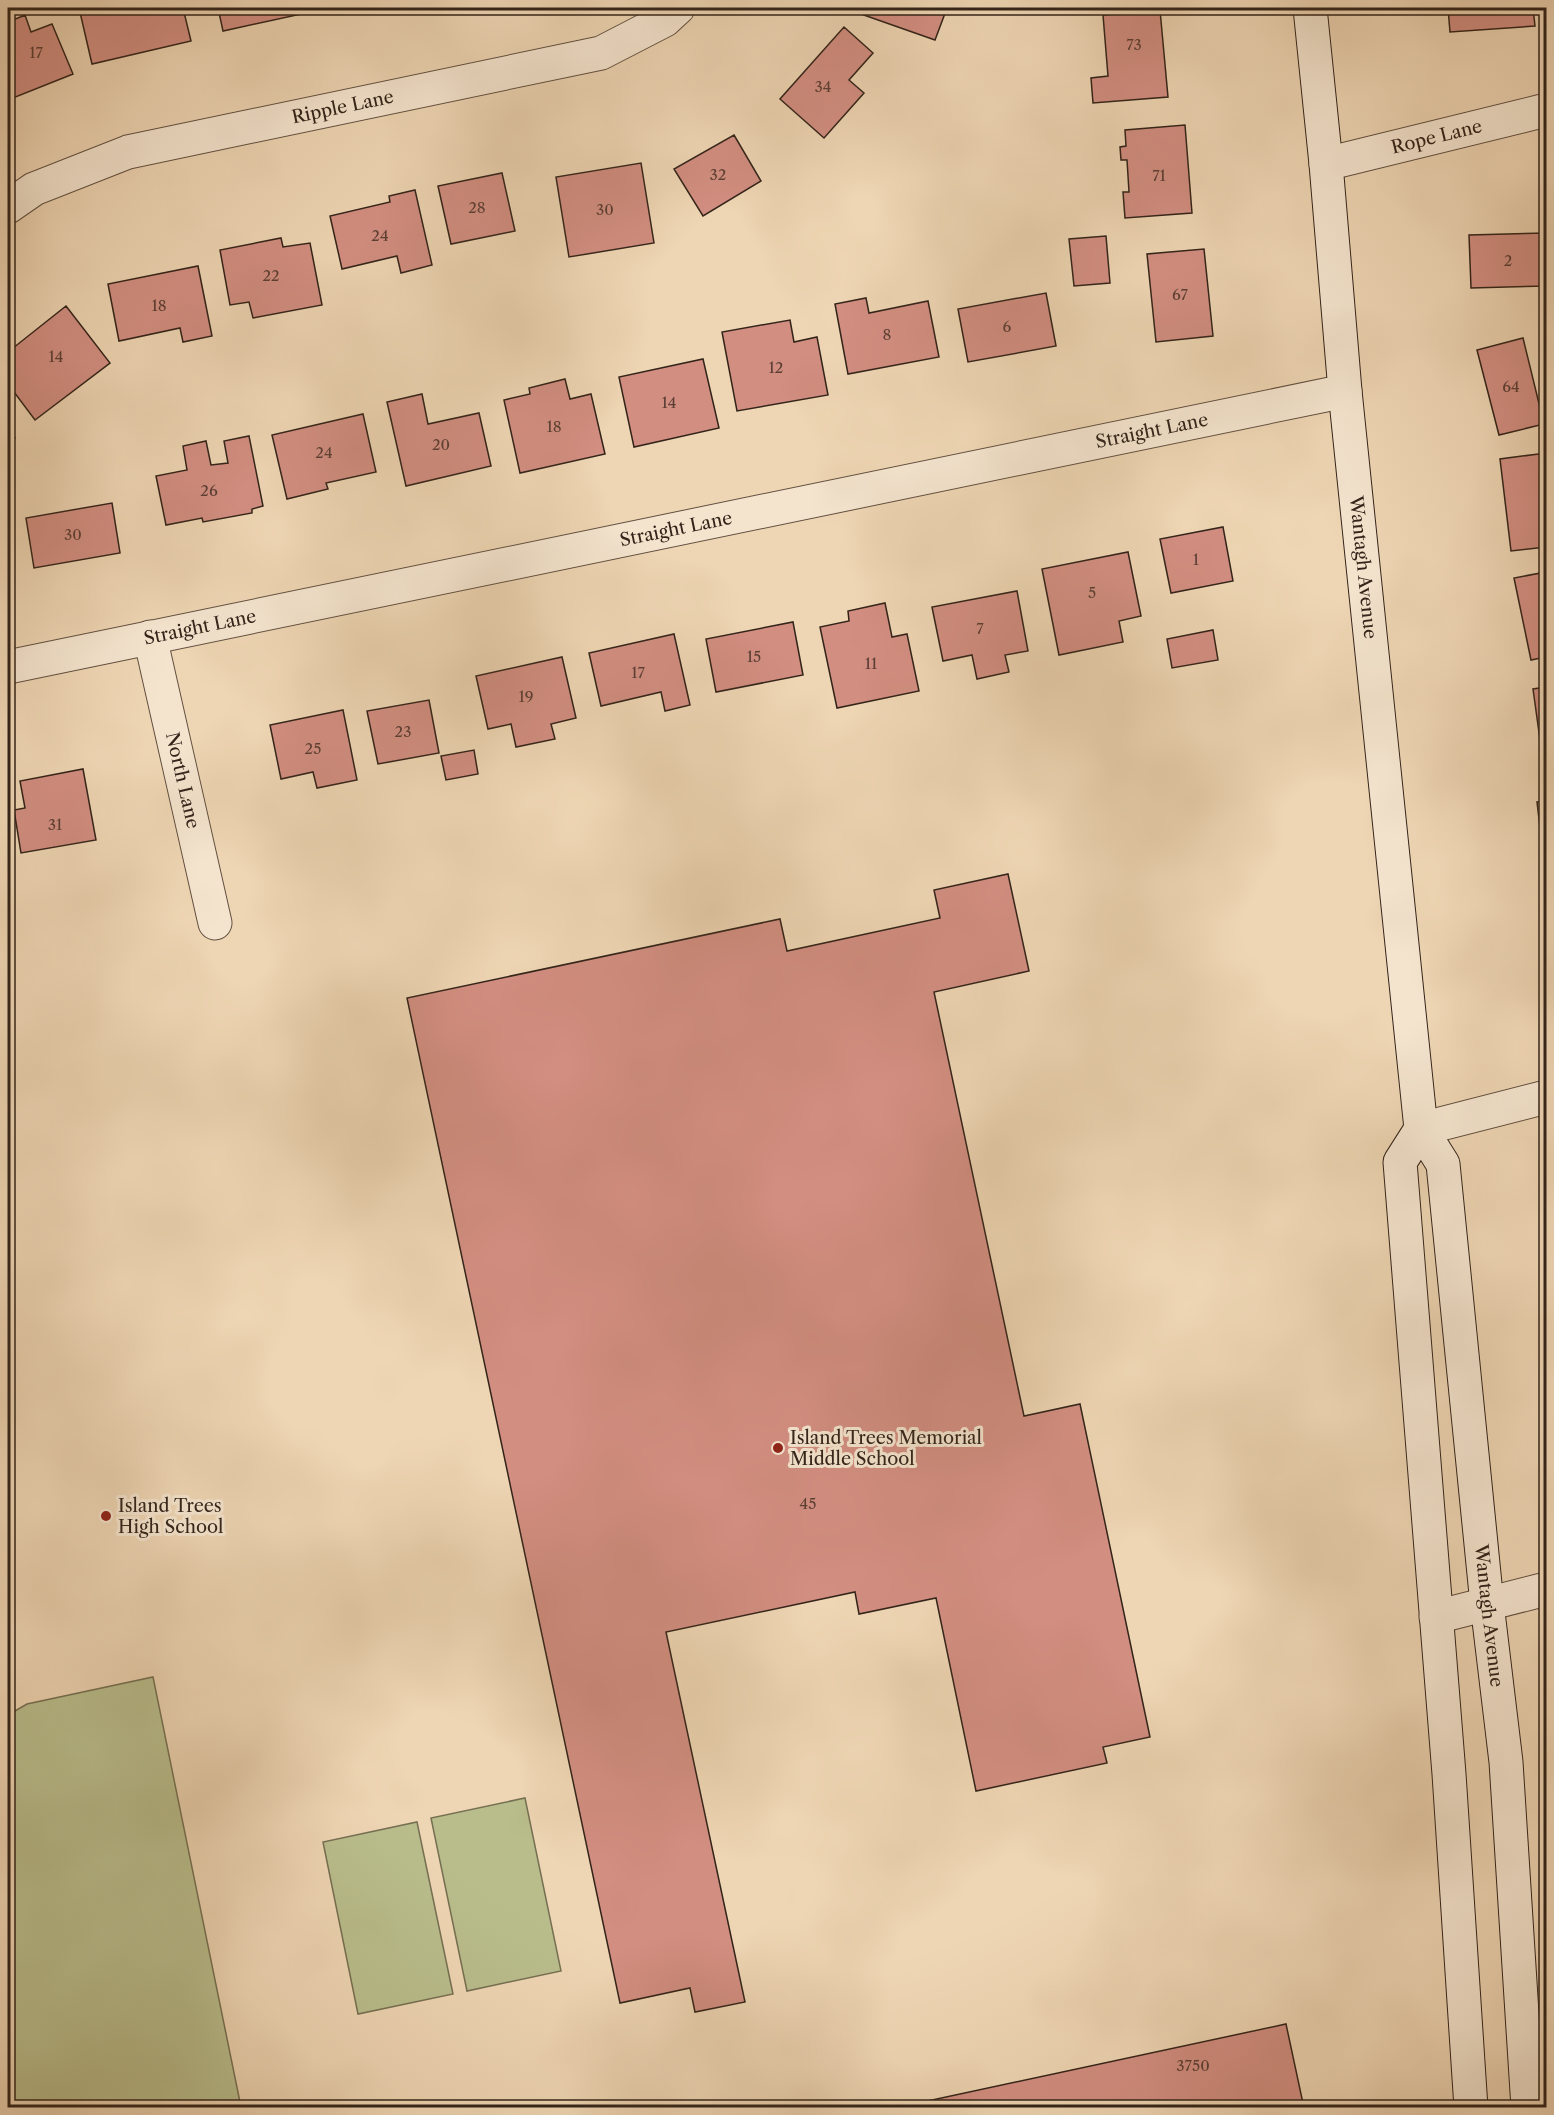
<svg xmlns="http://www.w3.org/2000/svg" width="1554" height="2115" viewBox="0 0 1554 2115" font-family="'Libre Caslon Text',serif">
  <rect width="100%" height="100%" fill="#eed5b3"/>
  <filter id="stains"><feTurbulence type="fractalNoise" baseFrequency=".00333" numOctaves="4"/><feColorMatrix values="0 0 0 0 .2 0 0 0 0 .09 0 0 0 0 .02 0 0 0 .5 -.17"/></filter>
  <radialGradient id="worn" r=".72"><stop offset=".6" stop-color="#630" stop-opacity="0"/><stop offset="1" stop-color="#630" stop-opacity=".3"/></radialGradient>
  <!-- green -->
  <path fill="#b9bd8c" stroke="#767053" stroke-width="1.5" d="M153 1677 241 2107H8V1715L27 1704Z
    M525 1798 561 1971 467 1991 431 1818Z
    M417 1822 453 1994 358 2014 323 1842Z"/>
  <!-- building -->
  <path fill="#d28e81" stroke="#33241a" stroke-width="1.5" d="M79 8H183L191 41 92 64Z
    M218 8H305L306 13 223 31Z
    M864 8H947L935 40 861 14Z
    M1448 8H1533L1535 26 1450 32Z
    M1160 10 1168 97 1093 103 1091 78 1108 76 1103 15Z
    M25 15 31 32 52 24 73 74 8 100V22Z
    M844 27 873 53 849 80 864 93 824 138 780 99Z
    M1185 125 1192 213 1125 218 1123 192H1129L1127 160H1121L1120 147 1126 146 1125 130Z
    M734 135 761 181 703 216 674 169Z
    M641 163 654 243 569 257 556 177Z
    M502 173 515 231 451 244 438 186Z
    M415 190 432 265 401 273 397 256 342 269 330 216 390 202 389 196Z
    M1546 233V286L1471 288 1469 235Z
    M1106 236 1110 283 1074 286 1069 239Z
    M281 238 283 247 310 243 322 305 253 318 249 302 230 305 220 250Z
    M1204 249 1213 336 1156 342 1147 254Z
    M198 266 212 336 183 342 180 328 119 341 108 284Z
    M1046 293 1056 346 968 362 958 309Z
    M866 298 869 313 928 301 939 357 848 374 835 304Z
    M66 306 110 363 35 420 8 384V352Z
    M790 320 794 342 817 337 828 395 737 411 722 332Z
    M1523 338 1544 424 1499 435 1477 350Z
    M703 359 719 428 634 447 619 377Z
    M565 379 570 399 591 394 605 454 520 473 504 400 530 394 529 388Z
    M422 394 428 424 479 413 491 466 406 486 387 402Z
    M363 414 376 472 326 483 328 489 287 499 272 435Z
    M8 428 15 438 8 444Z
    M249 436 263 506 252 509V513L203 522 202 518 166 525 156 476 187 470 183 446 206 441 211 465 228 463 224 441Z
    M1546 453V547L1511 551 1500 459Z
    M112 503 120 553 34 568 26 518Z
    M1223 527 1233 581 1171 593 1160 539Z
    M1128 552 1141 616 1119 621 1123 642 1059 655 1042 569Z
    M1546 572V657L1531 660 1514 578Z
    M1017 591 1028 651 1005 655 1009 672 977 679 972 655 943 661 932 607Z
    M885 603 892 637 907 634 919 691 837 708 820 627 849 621 848 611Z
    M793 622 803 675 716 692 706 639Z
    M1213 630 1218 660 1172 668 1167 639Z
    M674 634 690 705 665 711 661 692 601 706 589 653Z
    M562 657 576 718 551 724 555 739 516 747 511 724 488 729 476 676Z
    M1546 687V775L1545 776 1533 689Z
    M429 700 439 753 378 764 367 711Z
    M343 710 357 780 317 788 313 772 281 779 270 725Z
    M474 750 478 774 446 780 441 756Z
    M83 769 96 840 21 853 14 810 25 808 20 781Z
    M1546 801V862H1544L1537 802Z
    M1008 874 1029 971 934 992 1024 1416 1080 1404 1150 1737 1103 1747 1107 1763 976 1791 936 1598 859 1614 855 1592 666 1632 745 2002 695 2012 690 1988 620 2003 407 998 780 919 787 951 940 918 934 890Z
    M1542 916H1546V988Z
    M1286 2024 1304 2108H895Z"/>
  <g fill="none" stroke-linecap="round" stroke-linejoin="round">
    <!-- street casing -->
    <g stroke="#625040" stroke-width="35">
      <g id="street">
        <path id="s1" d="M1326 164 1546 110"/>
        <path id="s2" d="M8 207 34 189 128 152 601 53 665 20 678 8"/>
        <path id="s3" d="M150 637 215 923"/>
        <path id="s4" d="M8 667 1345 391"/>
        <path d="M1421 1129 1546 1097"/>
        <path d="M1436 1617 1546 1589"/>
      </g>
    </g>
    <!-- secondary casing -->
    <g stroke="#33241a" stroke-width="35">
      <g id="secondary">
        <path id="s5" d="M1310 8 1326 164 1345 391 1421 1129 1443 1164 1487 1604 1506 1762 1528 2108"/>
        <path d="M1421 1129 1400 1162 1449 1774 1471 2108"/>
      </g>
    </g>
    <!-- street -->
    <use href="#street" stroke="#f4e4ce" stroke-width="33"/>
    <!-- secondary -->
    <use href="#secondary" stroke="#f4e4ce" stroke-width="33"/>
  </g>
  <!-- markers -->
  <g fill="#8f2418" stroke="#f4e4ce" stroke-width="2">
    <circle cx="778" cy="1448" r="6"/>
    <circle cx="106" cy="1516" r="6"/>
  </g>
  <g text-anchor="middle" stroke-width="6" stroke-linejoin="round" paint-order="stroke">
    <!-- number labels -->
    <g font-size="15" fill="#5b3e34">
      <text x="1134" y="50">73</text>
      <text x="36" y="58">17</text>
      <text x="823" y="92">34</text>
      <text x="718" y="180">32</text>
      <text x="1159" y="181">71</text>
      <text x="477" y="213">28</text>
      <text x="605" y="215">30</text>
      <text x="380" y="241">24</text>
      <text x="1508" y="266">2</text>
      <text x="271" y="281">22</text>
      <text x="1180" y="300">67</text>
      <text x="159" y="311">18</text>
      <text x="1007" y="332">6</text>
      <text x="887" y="340">8</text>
      <text x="56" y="362">14</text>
      <text x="776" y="373">12</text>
      <text x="1511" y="392">64</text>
      <text x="669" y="408">14</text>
      <text x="554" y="432">18</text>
      <text x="441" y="450">20</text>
      <text x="324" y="458">24</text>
      <text x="209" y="496">26</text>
      <text x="73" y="540">30</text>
      <text x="1196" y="565">1</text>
      <text x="1092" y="598">5</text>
      <text x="980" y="634">7</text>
      <text x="754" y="662">15</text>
      <text x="871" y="669">11</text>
      <text x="638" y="678">17</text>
      <text x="526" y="702">19</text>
      <text x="403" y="737">23</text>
      <text x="313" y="754">25</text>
      <text x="55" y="830">31</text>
      <text x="808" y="1509">45</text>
      <text x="1193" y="2071">3750</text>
    </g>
    <!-- street labels -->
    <g font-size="18" fill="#33241a" stroke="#f4e4ce">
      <text dy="6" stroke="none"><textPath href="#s2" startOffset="352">Ripple Lane</textPath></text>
      <text dy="6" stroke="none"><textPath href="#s1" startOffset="114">Rope Lane</textPath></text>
      <text dy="6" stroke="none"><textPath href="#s4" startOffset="1168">Straight Lane</textPath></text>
      <text dy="6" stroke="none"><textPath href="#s4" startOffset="682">Straight Lane</textPath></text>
      <text dy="6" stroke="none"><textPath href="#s5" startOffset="562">Wantagh Avenue</textPath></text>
      <text dy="6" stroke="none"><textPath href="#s4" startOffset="196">Straight Lane</textPath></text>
      <text dy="6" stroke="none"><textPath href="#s3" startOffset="147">North Lane</textPath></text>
      <text dy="6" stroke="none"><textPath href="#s5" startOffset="1622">Wantagh Avenue</textPath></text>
    </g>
    <!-- poi labels -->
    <g font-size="18" fill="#33241a" stroke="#f4e4ce" text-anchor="start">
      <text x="790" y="1444">Island Trees Memorial<tspan x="790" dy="21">Middle School</tspan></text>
      <text x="118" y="1512">Island Trees<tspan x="118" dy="21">High School</tspan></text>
    </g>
  </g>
  <!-- margin -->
  <rect width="1554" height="2115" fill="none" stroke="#eed5b3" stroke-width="30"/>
  <rect x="9" y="9" width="1536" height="2097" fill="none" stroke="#33241a" stroke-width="3"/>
  <rect x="15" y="15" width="1524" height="2085" fill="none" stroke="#33241a" stroke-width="1.5"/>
  <rect width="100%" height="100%" filter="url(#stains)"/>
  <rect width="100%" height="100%" fill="url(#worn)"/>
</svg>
